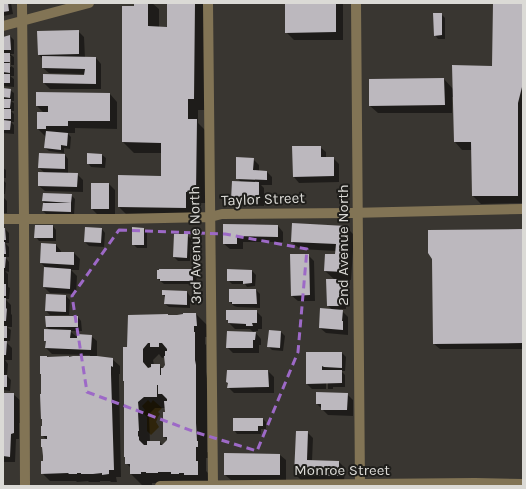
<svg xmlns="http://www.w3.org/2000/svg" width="526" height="489" viewBox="0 0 526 489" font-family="Karla,sans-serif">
  <rect width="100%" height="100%" fill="#393631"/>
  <!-- water -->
  <path fill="#2f240b" d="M148 400 151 403 153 400 162 408 158 412 160 414 158 417 156 422 159 427 151 435 147 431V417L143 413 145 410 142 406Z"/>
  <!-- shadow -->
  <path fill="#0007" fill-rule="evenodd" d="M3 3H11L13 14 3 16Z
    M135 3H152L159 9V28H168V3H205V110H198V123L207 132V203H197V219L130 218 119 207V176L162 177V153H134L123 142Z
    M286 3H343V40H294L286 32Z
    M494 3H523V203L481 204 473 196 472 150H462L455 142 454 97H452V113H378L370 106 444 79 453 89 493 67Z
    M441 14 445 18V39H438L435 35Z
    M78 31 84 37 85 58H96L101 64V89H50L44 83 85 76V74L49 73 43 68V59L39 55Z
    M10 36 14 40V54H10L14 57V65H11V56H9V67H11V66L14 68V76H10L14 79V87L3 86V38Z
    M3 89 10 90 14 93V101H11L14 103V111H11L14 114V122H11L14 125V134L3 133Z
    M110 94 117 102V129L75 128V133H67L71 137 70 149 64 148V153L49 151 45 148 46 137 38 129 44 113 37 106Z
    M320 147 326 152V158H333L339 164V182L299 183 294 177Z
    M65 155 68 159V174H77L83 180V192L45 191 39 186 45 173 39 168Z
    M102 155 106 158 105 168 91 167 88 163Z
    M253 159 259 165V171L267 172 272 177V185H261L264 188V206L238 205 232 200 241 182 237 178Z
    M3 168 6 170V178H3Z
    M3 180 6 183 5 194H3Z
    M109 184 115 190V215H98L92 209Z
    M71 195 75 199 74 215H47L43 211 46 204 43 201Z
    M3 197 7 201V213H3Z
    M224 225 278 226 283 232V242H243V249H230L224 244Z
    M53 226 56 230V241H39L36 237Z
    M346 227 354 235 351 280 341 279 346 284V309H340L348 317V335L326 333 320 328 333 310 328 306 335 280 325 271 336 255V251L300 249 292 242Z
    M3 229H5L9 233V243H5L9 247V257H5L9 262V272L5 271 8 274V287L10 288 9 299H5L11 305V314L12 315V327H7L11 330 10 341H5L12 348V360H5L8 364 7 375 5 374 11 380 10 391 3 390Z
    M102 229 105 233 104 247 89 246 85 242Z
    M144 229 147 232V248H137L133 244Z
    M523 230V349H440L434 344Z
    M187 235 191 239 190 261H178L174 257Z
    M56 245 61 251V253H74L80 259 79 270H71L77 276 76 294 50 293 44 287 45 267 41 263Z
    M308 255 314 261 315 301H298L292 296Z
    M193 270 197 274 196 284H164L158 279Z
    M252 271 256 275 255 286 247 287 245 284H232L228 280Z
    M230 290H256L260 294V308L237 307 234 306 230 302Z
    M187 292 190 296V308L169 307 165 304 166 298 163 295Z
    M66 296 70 300 69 315H50L46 311Z
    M256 311 262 317V329H258V331H254L261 339V345H259V353H233L227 347 254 333 250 329H235L229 323 227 319Z
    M196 314 207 325V337H205V344L206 345V372L207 378V452L209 453V458H206V471L209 474V486L156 483H152V485H142L131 474V468L126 463 128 348 168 315 169 316ZM159 354 162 358 165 357 166 366 163 369 159 365H154L153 360ZM155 408H166L164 437 168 440 163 446 160 442H150L149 414Z
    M78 317 81 321 82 331H70L78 338 91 336 97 341V357L112 359 120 366V374H119V382L121 477H116L117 482H111L110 481H100V482H89L88 481 77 482 76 481H50L42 473 44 462 42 440H47L42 435 43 420 42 419 69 358 90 357V355L52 354 46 348 47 342 45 340 50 331 47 327Z
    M281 332 285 336 283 351 272 350 268 346Z
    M307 353H342L346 357 345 371H341L345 375V387H333V389H312L307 384ZM326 373 328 375V389H326Z
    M268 371 274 377V393H234L228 387 229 383Z
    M3 394H13L21 401V423H19V439H16L15 462H3Z
    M347 394 353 400V416L328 415 317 404Z
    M263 419 266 422V429H261V434H237L234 430Z
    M307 432 313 438 312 461 339 462 345 468 344 482 301 480 295 474Z
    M280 455 286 460V481L231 480 225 475Z"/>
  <!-- building -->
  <path fill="#bcb8be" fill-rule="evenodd" d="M3 3H8L9 11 3 12Z
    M134 3H148V26L167 27V3H195L194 99H188V119H197L196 192H186V208L118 207V175L161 176V143L122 142V6H134Z
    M285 3H336V32L285 33Z
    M493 3H523V83L518 103V196H472L471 142H454L452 65 492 66Z
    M433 13H442V35L434 36Z
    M79 30V54L38 55 37 31Z
    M10 35 11 50H3V37Z
    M3 53H10V62H3Z
    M42 56 96 57V84L43 83V74L84 75 85 69 42 68Z
    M3 63H10V73L3 72Z
    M3 74H10V83H3Z
    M444 78 445 105 369 106V79Z
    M3 88 11 89 10 98 3 97Z
    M36 92 110 93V121H68V126H46V129H37V112H48V106H36Z
    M3 99H11L10 108H3Z
    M3 109H11V119H3Z
    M3 120 11 121 10 130H3Z
    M46 131 68 133 67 146 61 145V150L44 148Z
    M292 146H321V157H334V176L293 177Z
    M39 153 65 154V169L38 168Z
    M87 153 102 154V164H87Z
    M236 157 254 158 253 170 267 171V180L236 179Z
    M38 172 78 173 77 187 38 186Z
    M232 181 259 182V201L231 200Z
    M91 183H109V209H91Z
    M43 193 72 194 71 203 42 201Z
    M43 203H71V212L42 211Z
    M292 223 346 226 344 272 324 271 325 254H335L336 244 291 242Z
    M223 224 278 225V237L237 236V244H223Z
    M35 225H53V238H34Z
    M85 227 102 228 101 243 84 242Z
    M132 227 144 228V245H132Z
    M3 228H5L6 240H3Z
    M523 229V343L433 344 432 259 428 253V230Z
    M174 234H188L187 258 173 257Z
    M3 242H5L6 254H3Z
    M41 243 56 244V252H74V265L40 263Z
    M290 254H309L310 295 291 296Z
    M3 257H6L5 268H3Z
    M44 267 71 269 70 289 43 287Z
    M159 269H193V281H160V279H157V270H159Z
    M227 269 252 270V283L243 284V281H227Z
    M326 279H342L343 306H327Z
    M3 284H6V296H3Z
    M229 289H256L257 304H232V302H229Z
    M162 290 187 291V305L164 304 165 295H162Z
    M46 294 66 295V312L45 311Z
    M3 298H6V309L7 308 6 321H3Z
    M320 308 343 310 342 321H343V330L319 328Z
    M226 310H257V323H252L253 326H246V324L228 323V320H226Z
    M183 313H196L197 326H194V332H195V360L196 365V423L197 441H198V447H196V461H198V475H184V473H179V474H171V472H158V473H146V472H141V474H130V464H125V457H124V381H123V347H127L128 315 168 314V315H177L183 314ZM148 343H150V347H159V343H162L167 349V351H165V356H164L165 365 163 368H161V375H160V364H151V367L148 368 143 362V349ZM157 385H158V394H162L167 399V401H164L165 412H163V437H167V440L162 445H160V441H147V445H144L139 440V436L138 437V431H139L138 412H139L138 402 144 397H157Z
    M45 316H78V327H46Z
    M3 326H7V338H3Z
    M44 329 71 330 70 338H77V334L92 335 91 350 45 348 46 341H44Z
    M269 330 281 331 280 348 267 347Z
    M227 331 256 332 255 340H253V348H226Z
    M3 341H7L6 355H3Z
    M306 352H342V368L324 367 322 366V370H342V383L306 384Z
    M40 356H47V357L69 356V357L73 356H97L113 358V367L111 366V374L114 470H109V474L102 475V473L93 474H81V473H77V474H69L68 473 41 474V461H43V456L42 447H41V439H47V436H41V426H42V419H41L40 394H41V374H40Z
    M227 370H268L269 387 227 388 228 383 226 382Z
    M3 375H7V387H3Z
    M316 392 348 393 347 410H321V404H316Z
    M3 393H14V433L11 434 10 457 3 456Z
    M233 418H263V426H258V431H233Z
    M296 431H308L307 460 339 461V476L294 475Z
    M224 453 280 454V475H224Z"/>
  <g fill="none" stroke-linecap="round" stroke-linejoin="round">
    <!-- minor -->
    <path stroke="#827455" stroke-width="10" d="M22 3 24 218 25 486
      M208 3 213 486
      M356 3 360 486
      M3 26 89 3
      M3 219H118L210 217 222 214 350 213 523 209
      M160 486 475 483 523 484"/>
  </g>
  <!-- marked area -->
  <path fill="none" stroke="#9d69c7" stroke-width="3" stroke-dasharray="8 5" stroke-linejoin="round" d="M119 230 225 234 307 249 298 352 257 451 198 433 87 392 72 296Z"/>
  <g text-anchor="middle" stroke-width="4" stroke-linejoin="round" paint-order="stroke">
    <!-- street labels -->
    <g font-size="15" fill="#dbdad6" stroke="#1f1e1b">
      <text transform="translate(263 199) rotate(-2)" y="5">Taylor Street</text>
      <text transform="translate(195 245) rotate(-91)" y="5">3rd Avenue North</text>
      <text transform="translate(343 245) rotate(-90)" y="5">2nd Avenue North</text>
      <text x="342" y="475">Monroe Street</text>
    </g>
  </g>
  <!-- border -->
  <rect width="526" height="489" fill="none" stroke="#dbdad6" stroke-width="8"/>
</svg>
